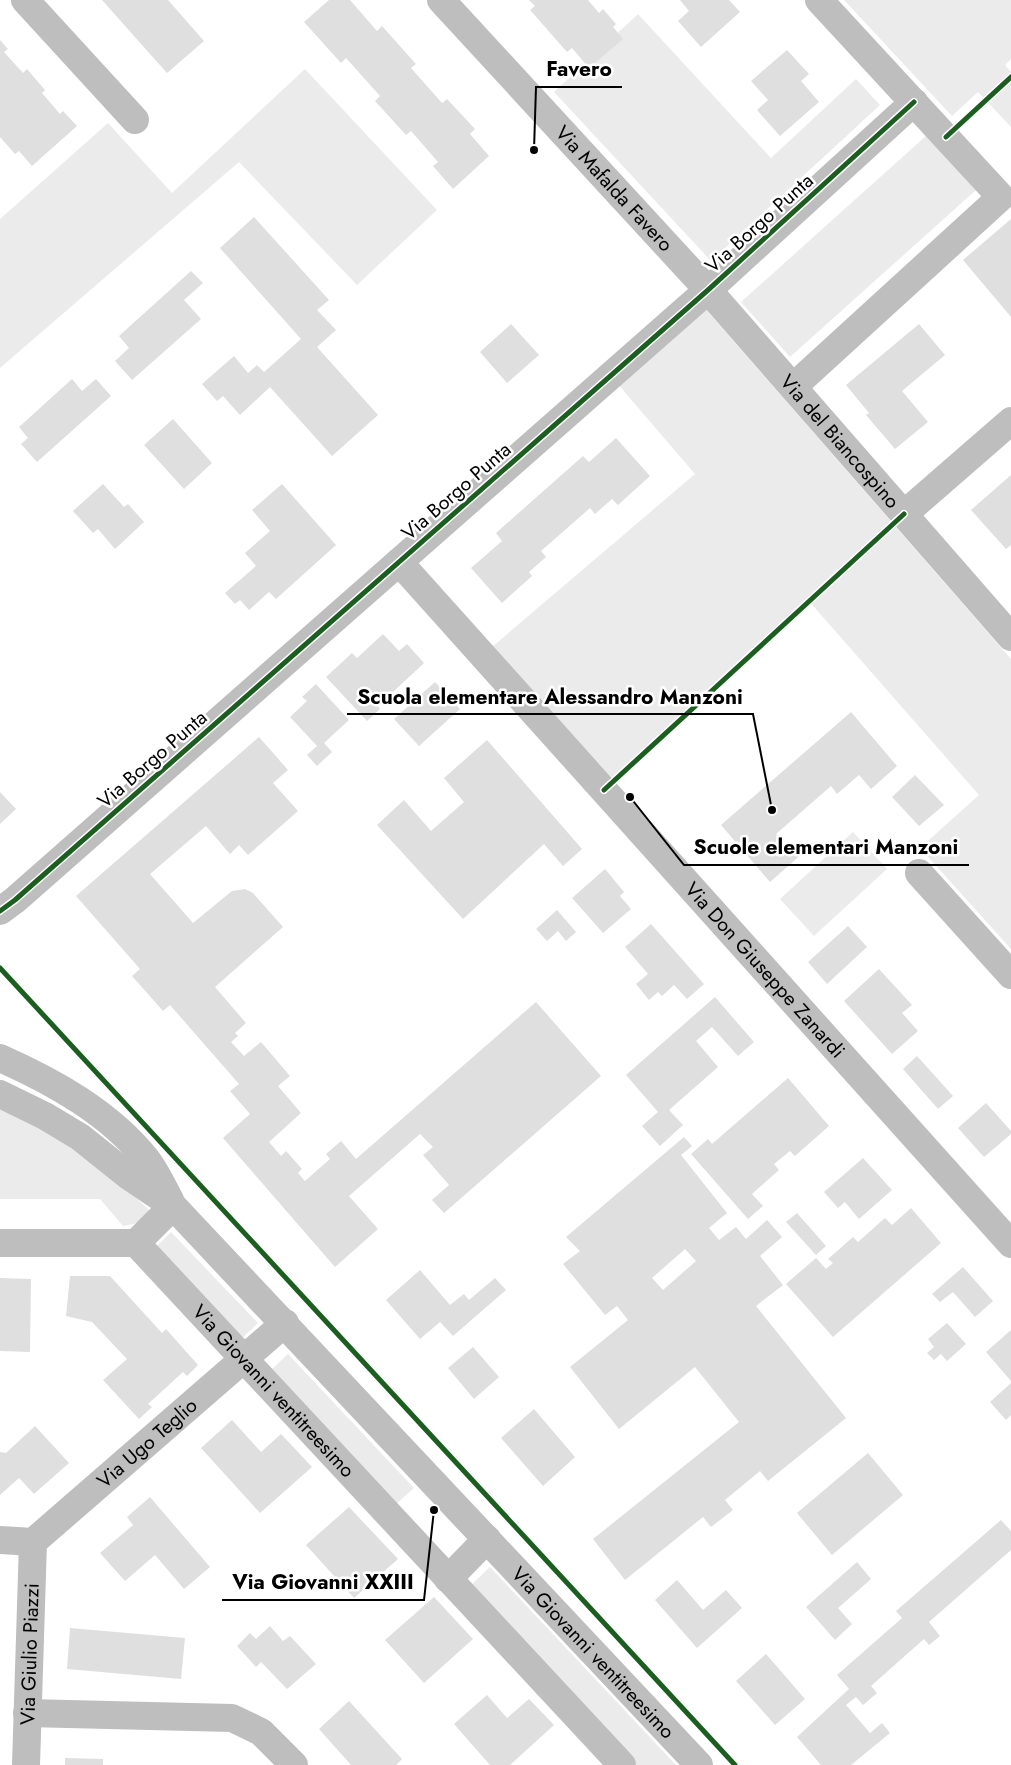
<svg xmlns="http://www.w3.org/2000/svg" width="1011" height="1765" viewBox="0 0 1011 1765" font-family="Jost,sans-serif">
  <rect width="100%" height="100%" fill="#fff"/>
  <!-- green -->
  <path fill="#ebebeb" d="M844 0H1011V59L1005 65 1011 72V127L978 92 952 116Z
    M638 14 771 158 856 79 880 105 711 261 554 92Z
    M305 69 437 210 357 285 239 162 0 368V219L108 123 172 193Z
    M927 135 976 190 790 357 741 302Z
    M703 306 1011 659V949L920 848 979 795 808 600 612 778 492 647 695 474 616 382Z
    M853 832 887 869 814 936 780 899Z
    M0 1106 39 1123 123 1185 154 1215 143 1222 123 1226 100 1199H0Z
    M171 1232 258 1323 239 1341 153 1250Z
    M288 1354 414 1488 395 1505 270 1371Z
    M490 1567 676 1765H637L470 1586Z"/>
  <!-- building -->
  <path fill="#dfdfdf" fill-rule="evenodd" d="M102 0H168L204 41 167 73Z
    M329 0H350L377 31 382 26 416 64 411 68 442 103 447 99 475 129 470 134 489 156 453 189 433 166 438 162 411 131 406 135 375 101 380 96 346 58 341 63 304 22Z
    M529 0H588L599 13 603 9 616 24 613 27 623 39 589 68 572 48 567 52 530 10 535 6Z
    M680 0H729L740 12 701 47 678 21 689 11Z
    M0 40 8 49 4 52 23 73 27 69 45 90 42 93 60 114 63 111 77 126 32 166 19 151 15 154 0 137Z
    M787 50 809 74 801 81 819 102 780 136 757 110 768 100 751 81Z
    M254 217 329 300 317 310 336 330 317 347 378 415 332 456 270 387 240 415 223 396 217 401 202 384 234 356 248 373 257 365 264 372 301 339 220 248Z
    M1011 219V317L963 260Z
    M191 271 203 283 184 300 201 319 132 380 115 361 129 348 119 336Z
    M511 324 539 355 507 383 480 352Z
    M919 324 945 355 902 391 928 422 895 449 866 415 869 413 846 385Z
    M72 379 82 391 96 379 111 396 37 462 21 444 28 438 19 427Z
    M173 419 212 463 184 489 144 445Z
    M616 438 650 476 618 505 612 499 595 514 590 508 541 551 546 557 529 572 532 576 502 603 471 568 502 541 496 533 583 456 589 462Z
    M1011 475V545L1006 549 971 510Z
    M103 484 124 507 128 504 144 522 115 549 98 529 93 533 73 511Z
    M282 484 336 545 276 599 269 592 249 610 240 600 235 604 225 593 256 566 245 553 270 531 252 510Z
    M383 634 399 651 407 644 424 663 378 706 380 709 367 721 326 677 352 653 357 658Z
    M435 682 460 709 419 746 394 719Z
    M316 684 349 720 324 743 332 752 317 766 307 755 317 746 290 717 307 701 302 697Z
    M851 712 897 766 871 789 859 775 837 794 831 786 776 834 787 848 794 843 803 853 770 882 721 825Z
    M259 737 288 770 273 783 298 811 248 855 239 845 230 854 206 826 150 874 193 923 232 891 245 889 253 893 283 927 215 987 246 1023 235 1033 238 1036 231 1042 244 1056 261 1042 290 1076 278 1086 301 1113 269 1142 281 1156 286 1151 302 1169 298 1173 305 1181 330 1159 326 1154 341 1141 356 1159 536 1002 601 1076 444 1213 432 1200 449 1185 423 1155 433 1147 420 1134 349 1196 378 1229 335 1267 223 1138 250 1114 230 1091 239 1084 170 1005 163 1011 132 976 140 969 76 896Z
    M487 740 582 849 563 866 544 844 463 919 377 825 404 800 431 831 464 802 444 778Z
    M915 775 944 805 919 826 892 797Z
    M0 792 16 809 0 824Z
    M605 869 624 892 620 896 631 909 603 933 572 898Z
    M557 910 576 932 566 941 558 931 547 941 536 929Z
    M651 924 704 984 687 999 674 985 662 996 658 992 649 1000 636 984 648 974 625 947Z
    M848 926 867 947 827 984 808 962Z
    M879 969 912 1005 902 1013 918 1031 892 1054 844 1001Z
    M715 997 754 1042 738 1056 712 1027 696 1041 718 1067 669 1110 683 1125 660 1146 642 1126 658 1112 626 1075Z
    M917 1056 953 1096 938 1109 903 1069Z
    M788 1078 829 1126 795 1156 790 1151 774 1164 779 1170 752 1194 763 1206 748 1219 691 1154 708 1139 712 1144Z
    M986 1103 1011 1131V1134L984 1157 958 1128Z
    M684 1137 692 1146 681 1155 727 1213 709 1228 719 1240 736 1227 746 1239 767 1220 782 1237 760 1256 783 1285 756 1306 846 1418 768 1481 760 1471 725 1500 733 1510 711 1527 703 1517 625 1580 593 1539 739 1422 695 1367 619 1429 570 1367 628 1320 617 1306 605 1315 563 1264 580 1251 566 1237ZM685 1249 696 1261 663 1290 652 1278Z
    M863 1158 892 1190 859 1219 845 1202 838 1208 824 1192Z
    M911 1208 941 1243 833 1337 786 1284 816 1258 826 1269 833 1263 828 1259 853 1237 858 1242 885 1218 892 1225Z
    M797 1213 826 1246 816 1255 786 1222Z
    M963 1267 993 1301 975 1317 953 1292 940 1302 932 1294Z
    M420 1270 450 1305 464 1294 469 1300 495 1278 506 1290 453 1336 440 1322 420 1339 386 1300Z
    M70 1276H110L162 1333 166 1329 198 1365 187 1376 183 1372 148 1404 152 1407 139 1419 103 1380 127 1359 92 1322 66 1316Z
    M0 1278 31 1279 30 1352 0 1351Z
    M947 1323 966 1344 947 1361 941 1354 934 1360 927 1353 934 1347 928 1339Z
    M1011 1330V1381L986 1352Z
    M473 1347 499 1377 474 1399 448 1368Z
    M1011 1383V1415L1006 1420 990 1402Z
    M534 1409 575 1457 543 1486 501 1438Z
    M232 1420 261 1452 281 1434 312 1467 260 1513 201 1448Z
    M35 1426 69 1463 34 1494 19 1478 0 1495V1452L6 1453Z
    M868 1453 903 1495 832 1555 797 1513Z
    M150 1497 210 1567 184 1589 155 1555 125 1581 100 1553 133 1525 127 1517Z
    M349 1507 398 1559 354 1598 306 1545Z
    M1001 1520 1011 1531V1550L929 1622 940 1636 929 1645 924 1639 871 1686 877 1693 863 1705 856 1697 846 1705 870 1733 882 1723 890 1733 851 1765H821L797 1737 849 1689 837 1675 902 1618 896 1611Z
    M857 1562 871 1579 838 1608 852 1624 835 1640 806 1607Z
    M677 1580 703 1610 726 1590 742 1608 697 1648 655 1600Z
    M434 1597 473 1639 424 1683 385 1640Z
    M270 1626 283 1641 290 1636 316 1664 287 1689 261 1662 256 1667 237 1646 250 1633 256 1639Z
    M70 1628 185 1638 181 1679 67 1669Z
    M766 1654 805 1699 775 1725 736 1681Z
    M487 1695 507 1718 529 1699 554 1725 510 1765H490L454 1724Z
    M349 1701 402 1759 396 1765H351L319 1729Z
    M65 1758 103 1759V1765H65Z"/>
  <g fill="none" stroke-linecap="round" stroke-linejoin="round">
    <!-- minor -->
    <g stroke="#bebebe" stroke-width="28">
      <path d="M25 0 135 120"/>
      <path id="s1" d="M441 0 708 290 1011 637"/>
      <path d="M793 387 1001 197 819 0"/>
      <path d="M904 514 1011 421"/>
      <path id="s2" d="M399 562 1011 1244"/>
      <path d="M919 873 1011 975"/>
      <path d="M0 911 15 900 708 290 914 102"/>
      <path d="M0 1058C54 1082 110 1113 147 1160 156 1172 163 1187 170 1200"/>
      <path id="s3" d="M0 1094 45 1116 80 1137 130 1177 173 1206 699 1765"/>
      <path d="M0 1243H136"/>
      <path id="s4" d="M136 1243 622 1765"/>
      <path d="M136 1243 173 1206"/>
      <path id="s5" d="M0 1540 33 1542 285 1323"/>
      <path d="M448 1579 487 1539"/>
      <path d="M27 1713 232 1718 261 1732 294 1765"/>
      <path id="s6" d="M26 1765 33 1542"/>
    </g>
    <!-- cycleway casing -->
    <g stroke="#fff" stroke-width="8">
      <path id="cycleway" d="M946 137 1011 77
        M604 790 904 514
        M0 911 15 900 708 290 914 102
        M0 968 735 1765"/>
    </g>
    <!-- cycleway -->
    <use href="#cycleway" stroke="#1b5e20" stroke-width="5"/>
  </g>
  <g text-anchor="middle" stroke-width="5" stroke-linejoin="round" paint-order="stroke">
    <!-- street labels -->
    <g font-size="20" fill="#000" stroke="#fff">
      <text dy="7" stroke="none"><textPath href="#s1" startOffset="256">Via Mafalda Favero</textPath></text>
      <text transform="translate(759 223) rotate(-42)" y="7">Via Borgo Punta</text>
      <text dy="7" stroke="none"><textPath href="#s1" startOffset="595">Via del Biancospino</textPath></text>
      <text transform="translate(456 491) rotate(-41)" y="7">Via Borgo Punta</text>
      <text transform="translate(152 759) rotate(-41)" y="7">Via Borgo Punta</text>
      <text dy="7" stroke="none"><textPath href="#s2" startOffset="548">Via Don Giuseppe Zanardi</textPath></text>
      <text dy="7" stroke="none"><textPath href="#s4" startOffset="202">Via Giovanni ventitreesimo</textPath></text>
      <text dy="7" stroke="none"><textPath href="#s5" startOffset="184">Via Ugo Teglio</textPath></text>
      <text dy="7" stroke="none"><textPath href="#s3" startOffset="820">Via Giovanni ventitreesimo</textPath></text>
      <text dy="7" stroke="none"><textPath href="#s6" startOffset="111">Via Giulio Piazzi</textPath></text>
    </g>
  </g>
  <!-- callouts -->
  <path fill="none" stroke="#000" stroke-width="2" d="M534 150L536 87H622M772 810L753 714H347M630 797L684 865H969M434 1510L424 1600H222"/>
  <g fill="#000" stroke="#fff" stroke-width="2">
    <circle cx="534" cy="150" r="5"/>
    <circle cx="772" cy="810" r="5"/>
    <circle cx="630" cy="797" r="5"/>
    <circle cx="434" cy="1510" r="5"/>
  </g>
  <g font-size="21" text-anchor="middle" font-weight="bold" fill="#000" stroke="#fff" stroke-width="5" stroke-linejoin="round" paint-order="stroke">
    <text x="579" y="76">Favero</text>
    <text x="550" y="704">Scuola elementare Alessandro Manzoni</text>
    <text x="826" y="854">Scuole elementari Manzoni</text>
    <text x="323" y="1589">Via Giovanni XXIII</text>
  </g>
</svg>
